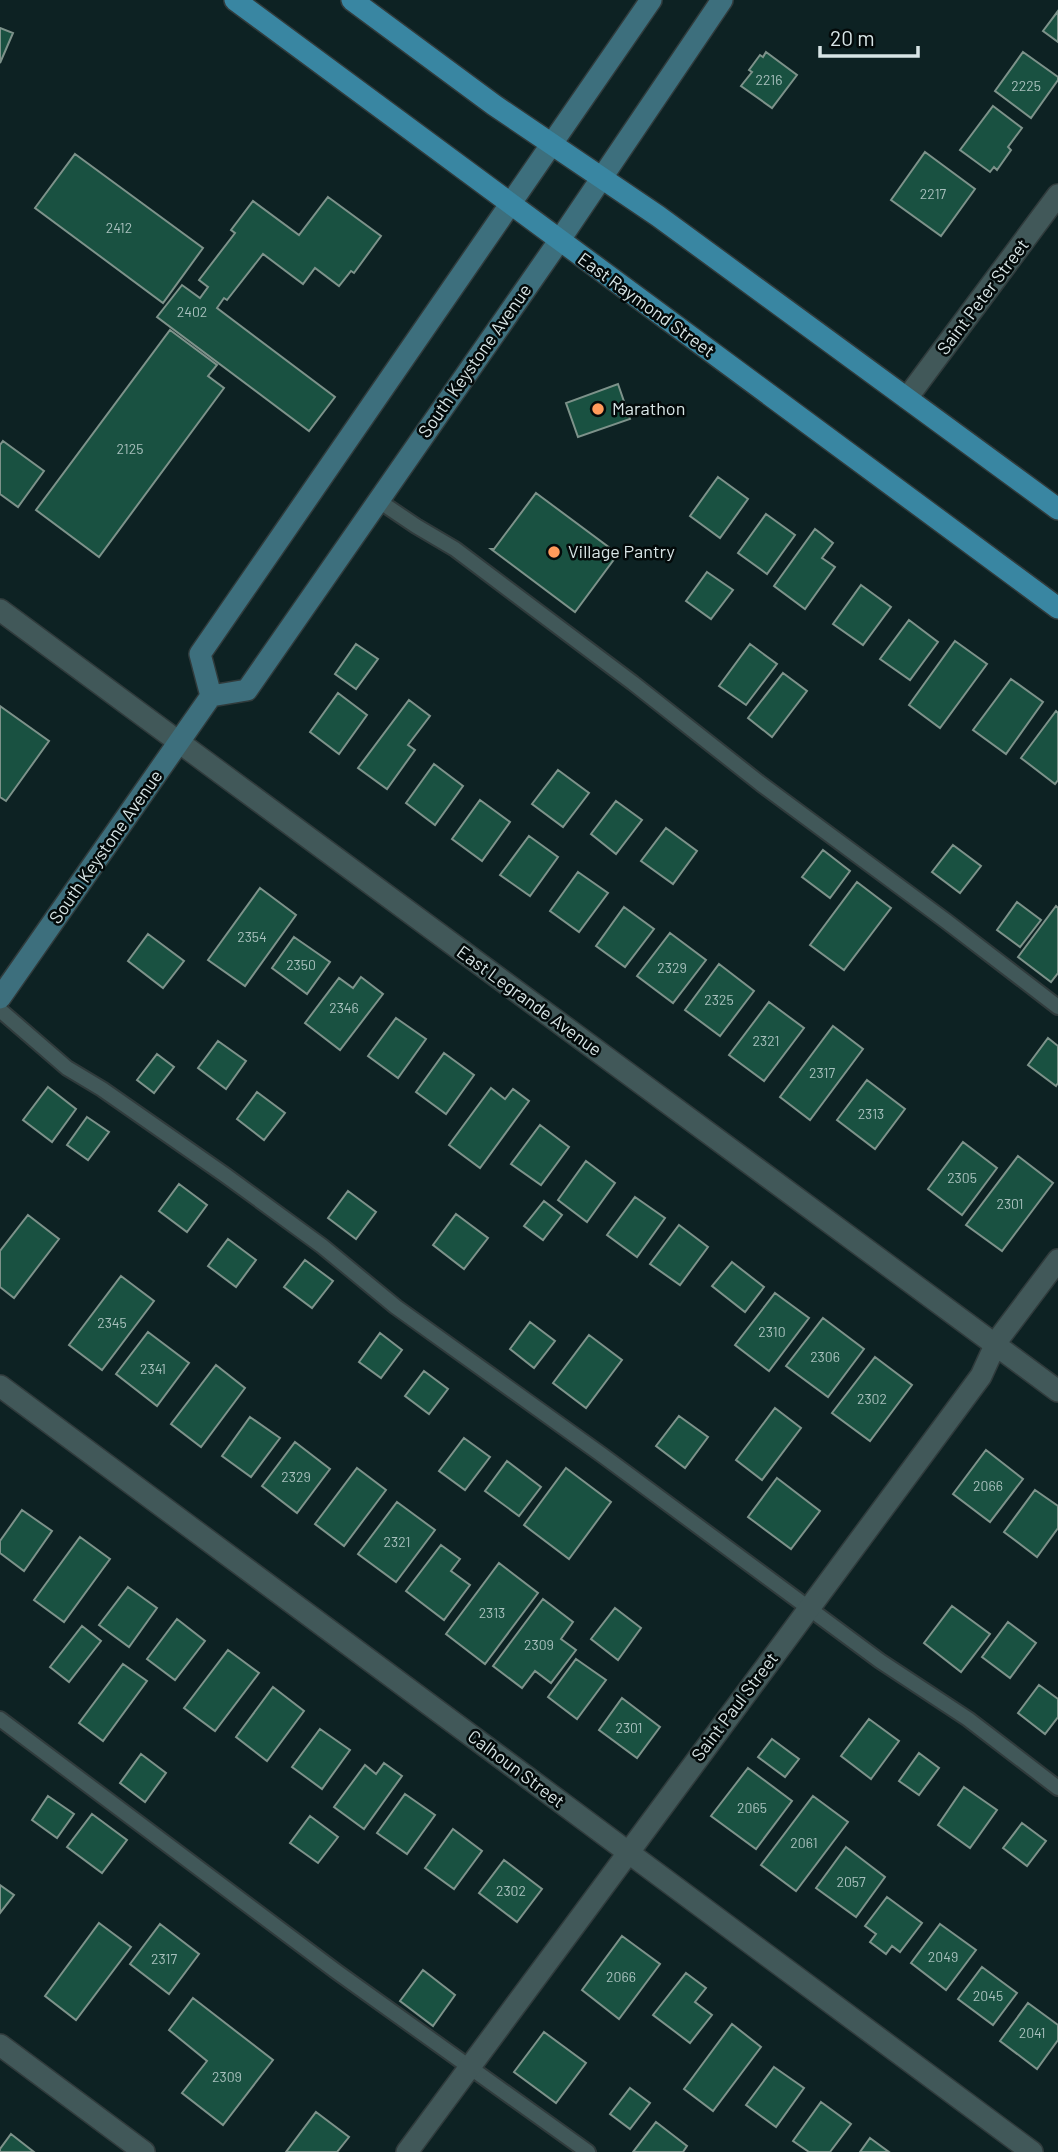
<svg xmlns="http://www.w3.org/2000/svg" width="1058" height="2152" viewBox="0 0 1058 2152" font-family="Barlow,sans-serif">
  <rect width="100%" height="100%" fill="#0d2223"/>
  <!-- building -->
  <path fill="#195141" stroke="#7d928a" stroke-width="2" d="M1058 11V42L1043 31Z
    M0 28 13 33 0 63Z
    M766 52 797 75 772 108 741 86 752 72 749 70 760 55 763 57Z
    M1023 52 1058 77V80L1031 118 995 91Z
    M993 106 1022 128 1008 147 1011 150 997 170 994 167 990 172 960 150Z
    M925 152 975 189 941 236 891 200Z
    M75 154 203 248 163 303 35 208Z
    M328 197 381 236 354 273 351 271 339 286 315 268 303 284 263 254 227 300 224 298 217 308 335 397 309 431 157 317 182 285 200 298 208 287 199 280 235 233 231 230 253 201 299 235Z
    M170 330 217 365 208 376 224 388 99 557 36 510Z
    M618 384 630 419 578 437 566 403Z
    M3 441 44 471 18 507 0 494V445Z
    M718 477 748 499 720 538 690 516Z
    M536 493 618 554 575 612 491 549H494Z
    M766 514 795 535 767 574 738 553Z
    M815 529 833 543 822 558 835 567 805 609 774 586Z
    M707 572 733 590 711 619 686 601Z
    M861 585 891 607 863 645 833 624Z
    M909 620 938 642 910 680 880 659Z
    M955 641 987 664 940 728 909 705Z
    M356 644 378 659 356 689 335 674Z
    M750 644 777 664 746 705 719 686Z
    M783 673 807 691 772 737 748 718Z
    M1011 679 1043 702 1006 754 973 730Z
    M338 693 367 715 339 754 310 732Z
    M409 700 430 716 408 745 415 750 387 789 358 768Z
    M0 706 49 741 6 801 0 797Z
    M1056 711 1058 713V780L1055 784 1021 758Z
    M434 764 463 786 435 825 406 803Z
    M558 770 589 793 563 827 532 804Z
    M480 800 510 822 482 861 452 839Z
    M616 801 642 820 616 854 591 834Z
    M666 828 697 851 673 884 641 861Z
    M529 836 558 857 530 896 500 875Z
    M953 845 981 866 960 893 932 872Z
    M823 850 850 871 830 898 802 877Z
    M578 872 608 893 579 932 550 911Z
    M857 882 891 908 844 970 810 945Z
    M260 888 296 915 245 986 208 960Z
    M1017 902 1041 920 1020 947 997 930Z
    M1056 906 1058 908V973L1051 982 1018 957Z
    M624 907 654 929 625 967 596 946Z
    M670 933 706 960 673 1003 637 976Z
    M148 934 184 961 163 988 128 961Z
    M294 937 330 962 307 994 272 968Z
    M719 964 754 991 720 1036 685 1010Z
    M361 977 383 994 340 1050 305 1023 339 978 353 988Z
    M769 1002 804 1028 764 1081 729 1055Z
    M396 1018 426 1039 398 1078 368 1056Z
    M833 1026 863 1049 810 1120 780 1097Z
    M1048 1038 1058 1046V1083L1056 1086 1028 1065Z
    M218 1041 246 1061 226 1089 198 1068Z
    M444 1053 474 1075 446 1114 416 1092Z
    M157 1054 174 1067 154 1093 137 1080Z
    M867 1080 905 1109 875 1149 837 1120Z
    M48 1087 76 1109 52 1142 23 1120Z
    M491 1088 505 1099 513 1089 529 1101 480 1168 449 1145Z
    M257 1092 285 1113 264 1140 237 1119Z
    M87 1117 109 1132 88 1160 67 1145Z
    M540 1125 569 1147 541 1185 511 1164Z
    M963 1142 997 1168 962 1215 928 1189Z
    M1018 1156 1053 1183 1002 1251 966 1225Z
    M586 1161 615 1183 587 1222 558 1200Z
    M179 1184 207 1205 187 1232 159 1211Z
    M348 1191 376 1212 356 1239 328 1218Z
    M635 1197 665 1218 637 1257 607 1235Z
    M544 1201 562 1215 543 1240 524 1226Z
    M456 1214 488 1238 464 1269 433 1245Z
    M28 1215 59 1239 14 1298 0 1287V1251Z
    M679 1225 708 1247 680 1285 650 1264Z
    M228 1239 256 1260 236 1287 208 1266Z
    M305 1260 333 1281 312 1308 284 1287Z
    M732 1262 764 1287 745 1312 712 1286Z
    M121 1276 154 1301 102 1370 69 1345Z
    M775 1293 809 1318 769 1371 735 1345Z
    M823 1318 864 1349 828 1397 786 1366Z
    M530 1322 555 1341 534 1368 510 1349Z
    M148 1332 189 1363 157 1406 116 1374Z
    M380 1333 402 1350 381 1378 359 1362Z
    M589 1335 622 1360 586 1408 553 1383Z
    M875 1357 912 1385 870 1441 832 1413Z
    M216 1365 245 1388 201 1447 171 1424Z
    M424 1371 448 1389 429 1414 405 1396Z
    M775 1408 801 1428 762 1480 736 1460Z
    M679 1416 708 1437 685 1468 656 1446Z
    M250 1417 280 1438 251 1477 222 1456Z
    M464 1438 490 1457 465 1490 439 1471Z
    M295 1442 330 1469 297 1513 262 1486Z
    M986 1450 1023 1479 990 1522 953 1494Z
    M507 1461 541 1487 519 1516 485 1491Z
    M357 1468 386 1490 344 1546 315 1524Z
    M566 1468 611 1502 569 1559 524 1525Z
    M777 1478 820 1511 791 1549 748 1517Z
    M1035 1490 1058 1506V1528L1037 1557 1004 1532Z
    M397 1502 435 1530 396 1582 358 1554Z
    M22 1510 52 1531 24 1571 0 1553V1541Z
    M80 1537 110 1559 64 1622 34 1600Z
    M441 1545 460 1559 451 1571 470 1585 444 1620 406 1591Z
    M499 1563 538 1593 485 1664 446 1634Z
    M128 1587 157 1608 129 1647 99 1625Z
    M543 1599 573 1622 561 1639 576 1650 551 1683 535 1671 522 1688 493 1666Z
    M952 1606 990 1634 961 1672 924 1643Z
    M615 1608 641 1628 618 1660 591 1639Z
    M177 1619 205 1641 175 1680 147 1659Z
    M1008 1622 1036 1643 1010 1678 982 1657Z
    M82 1626 101 1641 69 1682 50 1667Z
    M228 1650 259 1673 215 1731 184 1708Z
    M576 1659 606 1680 577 1719 548 1697Z
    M123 1664 147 1681 103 1741 79 1723Z
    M1039 1685 1058 1699V1717L1045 1734 1018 1713Z
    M273 1687 304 1711 267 1761 236 1737Z
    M622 1698 660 1727 637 1758 599 1730Z
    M869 1719 899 1741 871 1779 841 1756Z
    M320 1729 350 1750 322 1789 292 1767Z
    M772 1739 799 1759 785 1777 758 1757Z
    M919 1753 939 1768 919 1795 899 1781Z
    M141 1754 166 1773 145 1802 120 1783Z
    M384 1763 402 1776 364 1829 334 1807 365 1765 376 1774Z
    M748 1768 792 1801 756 1849 711 1816Z
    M964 1787 997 1810 970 1848 938 1825Z
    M405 1794 435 1815 407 1854 377 1833Z
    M48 1796 74 1814 57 1838 32 1820Z
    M813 1796 848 1822 796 1891 761 1865Z
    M92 1814 127 1840 102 1873 67 1847Z
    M310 1816 338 1837 318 1863 290 1843Z
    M1022 1823 1046 1841 1027 1866 1003 1848Z
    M453 1829 482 1851 454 1889 425 1868Z
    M846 1847 885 1877 856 1917 816 1888Z
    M504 1860 542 1889 517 1922 479 1893Z
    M0 1885 14 1895 0 1913Z
    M887 1897 922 1923 900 1952 892 1946 886 1954 870 1942 876 1934 865 1926Z
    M99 1923 131 1947 76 2020 45 1996Z
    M160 1924 199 1954 169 1994 130 1964Z
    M940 1924 976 1950 946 1990 911 1963Z
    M622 1936 660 1964 619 2019 582 1990Z
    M982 1967 1017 1993 993 2025 958 1999Z
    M423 1970 455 1995 433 2026 400 2001Z
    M686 1973 706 1988 695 2002 712 2015 690 2043 653 2015Z
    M193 1998 273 2060 223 2125 182 2093 207 2061 169 2030Z
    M1028 2003 1058 2025V2040L1037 2069 1000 2041Z
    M732 2024 761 2047 713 2111 684 2089Z
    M544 2032 586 2063 556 2103 514 2072Z
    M774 2067 804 2088 776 2127 746 2105Z
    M630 2088 650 2103 630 2129 610 2114Z
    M821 2102 851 2124 830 2152H809L793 2141Z
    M316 2112 349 2137 337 2152H286Z
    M656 2122 687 2146 683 2152H633Z
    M11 2134 34 2152H0V2149Z
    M870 2138 889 2152H860Z"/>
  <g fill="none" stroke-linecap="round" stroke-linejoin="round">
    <!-- service casing -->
    <g stroke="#303b3c" stroke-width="18">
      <path id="service" d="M379 501 416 526 455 549 633 683 761 784 946 921 1058 1007
        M0 1010 67 1068 102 1089 225 1175 322 1246 396 1307 602 1455 880 1661 968 1719 1058 1788
        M0 1719 337 1972 588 2152"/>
    </g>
    <!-- minor casing -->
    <g stroke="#303b3c" stroke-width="24">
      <path id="minor" d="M907 398 1058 195
        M0 610 1058 1391
        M0 1386 1032 2152
        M0 2045 144 2152
        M407 2152 981 1376 997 1341 1058 1260"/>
    </g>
    <!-- secondary casing -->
    <g stroke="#303b3c" stroke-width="24">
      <path id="secondary" d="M211 696 200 654 651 0
        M0 998 211 696 247 690 559 241 722 0"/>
    </g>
    <!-- primary casing -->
    <g stroke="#303b3c" stroke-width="24">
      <path id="primary" d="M235 0 1058 608
        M352 0 494 105 658 216 1058 509"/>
    </g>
    <!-- service -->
    <use href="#service" stroke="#415859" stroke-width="14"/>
    <!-- minor -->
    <use href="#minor" stroke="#415859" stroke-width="21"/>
    <!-- secondary -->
    <use href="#secondary" stroke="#3d6f7d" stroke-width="21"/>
    <!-- primary -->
    <use href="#primary" stroke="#3986a2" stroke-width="21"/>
  </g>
  <!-- markers -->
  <g fill="#ff9b5b" stroke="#030a0a" stroke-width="2.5">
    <circle cx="598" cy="409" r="7"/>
    <circle cx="554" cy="552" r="7"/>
  </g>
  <g text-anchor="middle" stroke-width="5" stroke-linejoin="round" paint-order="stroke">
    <!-- number labels -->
    <g font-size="14" fill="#a8c0bd">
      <text x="769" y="85">2216</text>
      <text x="1026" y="91">2225</text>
      <text x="933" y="199">2217</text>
      <text x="119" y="233">2412</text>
      <text x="192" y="317">2402</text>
      <text x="130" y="454">2125</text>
      <text x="252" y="942">2354</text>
      <text x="301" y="970">2350</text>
      <text x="672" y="973">2329</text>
      <text x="719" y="1005">2325</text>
      <text x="344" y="1013">2346</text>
      <text x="766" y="1046">2321</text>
      <text x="822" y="1078">2317</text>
      <text x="871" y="1119">2313</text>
      <text x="962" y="1183">2305</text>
      <text x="1010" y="1209">2301</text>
      <text x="112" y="1328">2345</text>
      <text x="772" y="1337">2310</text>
      <text x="825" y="1362">2306</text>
      <text x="153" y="1374">2341</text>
      <text x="872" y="1404">2302</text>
      <text x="296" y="1482">2329</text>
      <text x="988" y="1491">2066</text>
      <text x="397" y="1547">2321</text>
      <text x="492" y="1618">2313</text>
      <text x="539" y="1650">2309</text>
      <text x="629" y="1733">2301</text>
      <text x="752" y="1813">2065</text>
      <text x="804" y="1848">2061</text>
      <text x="851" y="1887">2057</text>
      <text x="511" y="1896">2302</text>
      <text x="943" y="1962">2049</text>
      <text x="164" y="1964">2317</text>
      <text x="621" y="1982">2066</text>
      <text x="988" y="2001">2045</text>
      <text x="1032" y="2038">2041</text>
      <text x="227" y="2082">2309</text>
    </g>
    <!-- street labels -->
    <g font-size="18" fill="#d8e5e6" stroke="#030a0a">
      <text transform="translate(983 297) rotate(-53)" y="6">Saint Peter Street</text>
      <text transform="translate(646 305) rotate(36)" y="6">East Raymond Street</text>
      <text transform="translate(475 361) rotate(-55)" y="6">South Keystone Avenue</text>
      <text transform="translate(106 847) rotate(-55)" y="6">South Keystone Avenue</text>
      <text transform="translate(529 1001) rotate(36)" y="6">East Legrande Avenue</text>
      <text transform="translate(735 1707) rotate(-53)" y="6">Saint Paul Street</text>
      <text transform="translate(516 1769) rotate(37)" y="6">Calhoun Street</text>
    </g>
    <!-- poi labels -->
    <g font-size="18" fill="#d8e5e6" stroke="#030a0a" text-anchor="start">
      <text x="612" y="415">Marathon</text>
      <text x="568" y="558">Village Pantry</text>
    </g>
  </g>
  <!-- scale -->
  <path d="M820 46v10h98v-10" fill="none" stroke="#d8e5e6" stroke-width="3.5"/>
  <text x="830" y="46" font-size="21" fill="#d8e5e6" stroke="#030a0a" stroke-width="5" paint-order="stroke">20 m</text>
</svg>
